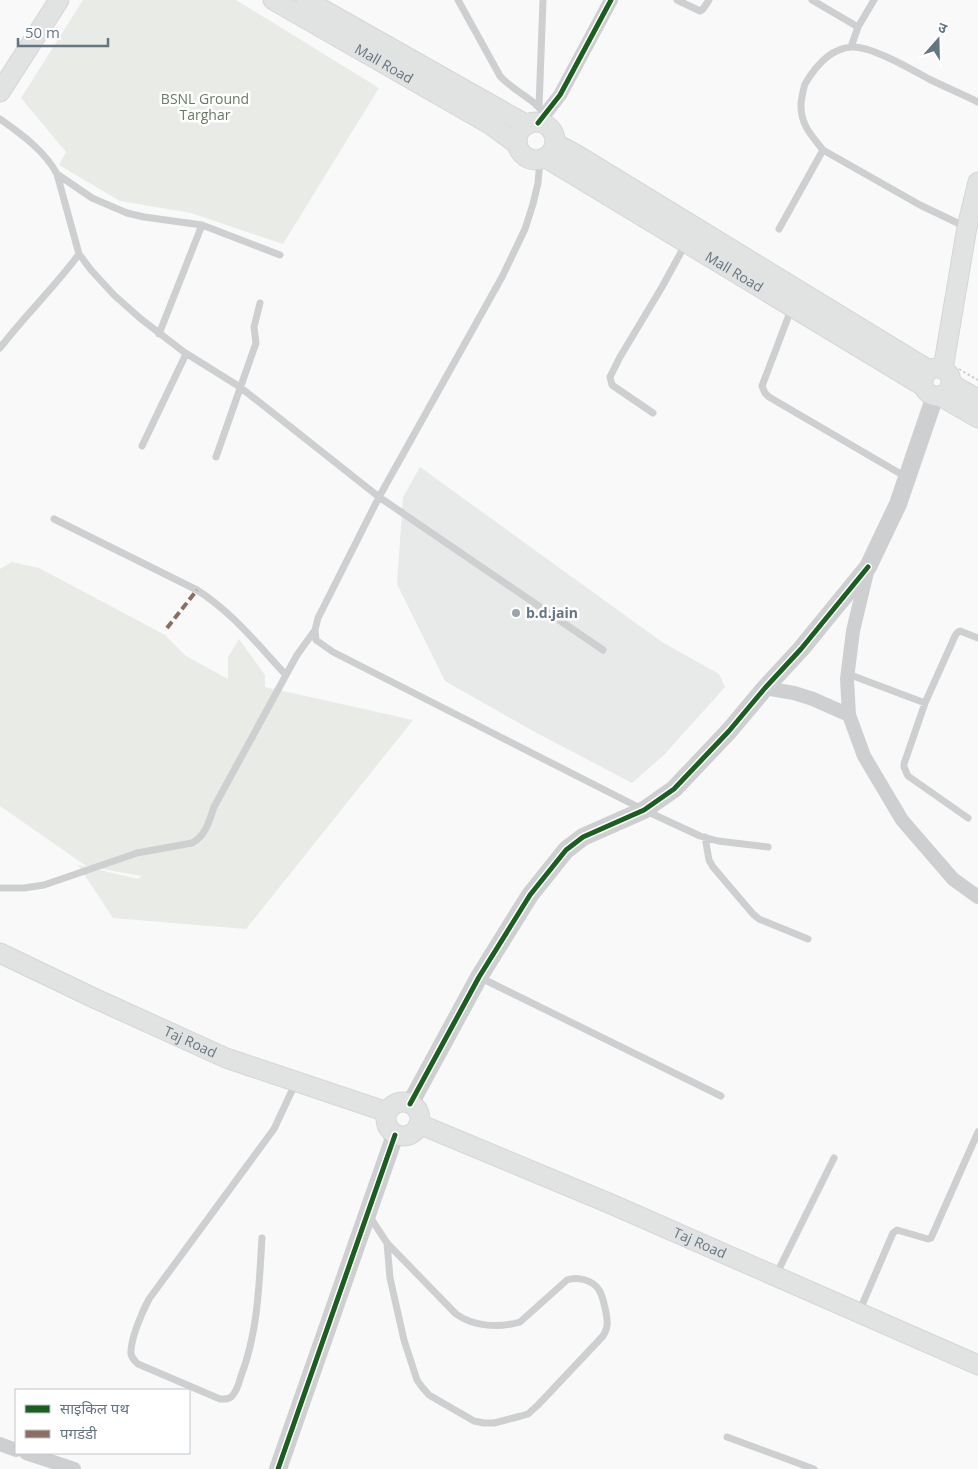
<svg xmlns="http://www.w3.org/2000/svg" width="978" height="1469" viewBox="0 0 978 1469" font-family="'Open Sans','Noto Sans Devanagari',sans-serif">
  <rect width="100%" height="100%" fill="#f9f9f9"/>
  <!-- built -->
  <path fill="#e8e9e9" d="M420 467 662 642 719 674 725 687 664 755 632 783 533 731 445 681 397 584 403 497Z"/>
  <!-- green -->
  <path fill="#e8ebe6" d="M83 0H236L379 88 283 244 191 213 120 201 59 165 66 152 21 98Z
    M12 562 39 568 165 635 186 656 228 679V657L239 639 265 675V687L413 720 246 929 113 918 78 865 138 879 142 876 86 866 0 806V569Z"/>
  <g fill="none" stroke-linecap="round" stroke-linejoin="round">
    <!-- secondary casing -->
    <g stroke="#d5d6d7" stroke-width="21">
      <g id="secondary">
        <path id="s1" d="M273 0 491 125 517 144"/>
        <path d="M306 0 527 125"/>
        <path d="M0 92 59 0"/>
        <circle cx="536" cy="141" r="19"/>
        <path d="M555 143 577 155 929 370"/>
        <path id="s2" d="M546 158 923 386"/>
        <circle cx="937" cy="382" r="14"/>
        <path d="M943 369 967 227 978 182"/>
        <path d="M951 384 978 399"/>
        <path d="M940 396 978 418"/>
        <path id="s3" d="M0 953 96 999 226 1058 387 1112"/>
        <circle cx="403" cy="1119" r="17"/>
        <path id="s4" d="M419 1124 611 1204 978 1365"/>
      </g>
    </g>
    <!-- path -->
    <path stroke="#cbcccd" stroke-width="2" stroke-dasharray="2.5 2.5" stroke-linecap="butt" d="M959 369 978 380"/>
    <!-- service -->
    <path stroke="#cecfd0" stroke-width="7" d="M458 0 500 76C513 91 534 98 545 115
      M677 0 700 11 703 9 709 0
      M812 0 858 27
      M851 47 858 27 874 0
      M539 107 543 0
      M0 119C21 134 45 151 57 174L79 254 91 270 114 295 141 319 184 352 240 387 379 497 603 650
      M823 150C811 135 800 124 801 103 802 97 803 90 805 84 815 67 831 48 852 47 871 46 911 69 929 79 945 87 962 94 978 102
      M540 160 538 183 533 204 525 229 502 277 379 497 318 618 315 630 316 640 333 652 644 810 700 836 718 841 768 847
      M57 174 92 198 127 213 144 217 202 225 280 255
      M779 229 823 150 920 205 966 227
      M792 307 762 386 765 393 769 397 906 477
      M159 334 202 225
      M0 348C25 315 55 287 79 254
      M653 413 612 385 610 377 620 357 662 287 685 245
      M142 446 186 354
      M216 457 256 343 254 327 260 303
      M54 519 197 590C232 612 258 645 286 675
      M848 674 925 703
      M968 818 908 776 904 767V764L925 703 955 636 957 633 960 631 978 638
      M705 837 709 860 713 867 753 914 759 919 808 939
      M0 888H24L44 885 137 853 192 843C206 836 209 821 214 807L286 675 297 655 315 630
      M479 977 721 1096
      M370 1217 387 1243 456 1314C474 1327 499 1328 520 1322L567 1280C577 1276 593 1280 599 1290 603 1296 608 1318 607 1325 607 1330 605 1332 603 1336L538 1405 528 1414 521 1416 494 1423H484L474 1421 429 1395 422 1387 417 1380 404 1340 390 1278 387 1243
      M262 1238C259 1285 258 1332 241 1376 239 1383 237 1392 231 1397 228 1400 224 1399 220 1399L138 1364C135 1361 132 1359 131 1354 130 1340 142 1312 149 1299L274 1129 296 1082
      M776 1275 834 1158
      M859 1312 893 1233 897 1230 928 1239 931 1238 978 1132
      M727 1437 814 1469"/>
    <!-- minor -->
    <path stroke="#cecfd0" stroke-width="14" d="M538 123 560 95 611 0
      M868 568 853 631 847 679 849 715 864 756 902 820 953 879 978 897
      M765 688 794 693 813 699 849 715
      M0 1444 16 1450
      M26 1453 74 1469"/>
    <!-- tertiary -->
    <path stroke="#cecfd0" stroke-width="18" d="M410 1104 479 977 530 895 566 850 583 837 644 810 674 789 729 731 765 688 801 649 868 567 898 504 935 396
      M278 1469 395 1135"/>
    <!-- secondary -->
    <use href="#secondary" stroke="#e1e2e2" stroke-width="19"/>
    <!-- quiet -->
    <path stroke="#8d6e63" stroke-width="4" stroke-dasharray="8 4" stroke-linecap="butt" d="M167 628 197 590"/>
    <!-- cycleway casing -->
    <g stroke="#fff" stroke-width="8">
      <path id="cycleway" d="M538 123 560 95 611 0
        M410 1104 479 977 530 895 566 850 583 837 644 810 674 789 729 731 765 688 801 649 868 567
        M278 1469 395 1135"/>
    </g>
    <!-- cycleway -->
    <use href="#cycleway" stroke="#1b5e20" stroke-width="5"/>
  </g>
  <!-- markers -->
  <circle fill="#99a4ac" stroke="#fff" stroke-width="2" cx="516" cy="613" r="5"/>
  <g text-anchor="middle" stroke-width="5" stroke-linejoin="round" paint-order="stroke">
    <!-- street labels -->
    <g font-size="14" fill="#657683" stroke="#fff">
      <text dy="5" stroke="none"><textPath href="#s1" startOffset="128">Mall Road</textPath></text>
      <text dy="5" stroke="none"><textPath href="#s2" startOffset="220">Mall Road</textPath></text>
      <text dy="5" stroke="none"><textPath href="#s3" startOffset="210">Taj Road</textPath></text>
      <text dy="5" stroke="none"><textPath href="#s4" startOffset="305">Taj Road</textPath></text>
    </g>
    <!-- park labels -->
    <g font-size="14" fill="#687a64" stroke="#fff">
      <text x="205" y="104">BSNL Ground<tspan x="205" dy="16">Targhar</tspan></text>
    </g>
    <!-- poi labels -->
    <g font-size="14" font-weight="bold" fill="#657683" stroke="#fff" text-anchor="start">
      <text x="526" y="618">b.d.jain</text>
    </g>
  </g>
  <!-- legend -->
  <rect x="15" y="1389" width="175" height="65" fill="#ffffff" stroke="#c1c8cd"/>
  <rect x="25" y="1405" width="25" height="8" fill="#1b5e20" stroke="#c1c8cd"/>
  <text x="60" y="1414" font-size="15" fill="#657683">साइकिल पथ</text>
  <rect x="25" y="1430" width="25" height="8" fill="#8d6e63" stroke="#c1c8cd"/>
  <text x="60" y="1439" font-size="15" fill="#657683">पगडंडी</text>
  <!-- north arrow -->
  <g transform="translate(938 40) rotate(20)" stroke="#ffffff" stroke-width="4" paint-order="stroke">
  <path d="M0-4L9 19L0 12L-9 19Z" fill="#657683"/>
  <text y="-8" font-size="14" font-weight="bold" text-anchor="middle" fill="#657683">उ</text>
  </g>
  <!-- scale -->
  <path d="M18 38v8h90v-8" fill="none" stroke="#657683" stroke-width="2.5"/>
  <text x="25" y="38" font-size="15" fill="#657683" stroke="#ffffff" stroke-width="4" paint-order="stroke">50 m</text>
</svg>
